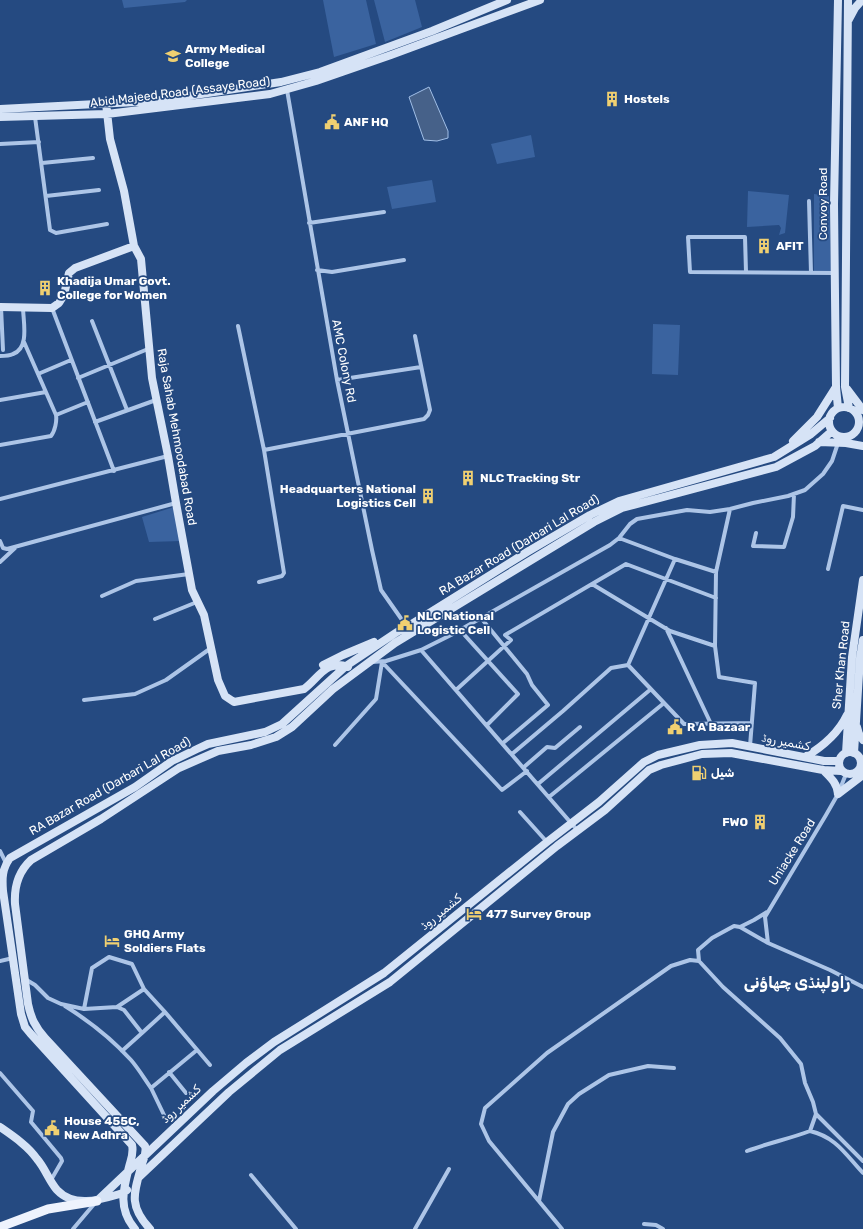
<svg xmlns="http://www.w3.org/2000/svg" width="863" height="1229" viewBox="0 0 863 1229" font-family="Rubik,'Noto Naskh Arabic',sans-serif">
  <rect width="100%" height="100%" fill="#254a81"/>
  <!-- green -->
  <path fill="#3a639f" d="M122 0H187L185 2 124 8Z
    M323 0H366L376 44 334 57Z
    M374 0H415L422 27 385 42Z
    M531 135 535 157 497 164 491 144Z
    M432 180 436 202 392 209 387 187Z
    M748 191 789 195 785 233 779 235 781 228 779 225 747 227Z
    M814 194 829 196 831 271 814 273Z
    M653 324 680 325 678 375 652 374Z
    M174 507 181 541 149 542 142 517Z"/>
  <!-- water -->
  <path fill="#466189" stroke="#a1bfe7" d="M429 87 448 131V138L437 141 424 140 409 97Z"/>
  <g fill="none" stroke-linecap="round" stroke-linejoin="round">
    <!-- street -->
    <path stroke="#adc5e7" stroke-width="4" d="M287 90 337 380 372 550 381 590 407 627
      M35 117 50 230 56 233 107 224
      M0 144 39 142
      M42 163 93 158
      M46 196 99 190
      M809 201 811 273
      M309 223 384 212
      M317 270 332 272 404 260
      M746 272 745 237H688L690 272 835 273
      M1 307 3 350
      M52 308 114 471
      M92 321 127 410
      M238 326 264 450 284 573 282 576 259 582
      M0 356C4 356 9 356 13 354 30 348 23 321 23 307
      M38 374 71 360
      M78 378 148 349
      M337 380 421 367
      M0 400 46 392
      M56 415 88 402
      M95 422 156 400
      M0 445 51 436C55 431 57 421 56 415L24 342
      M264 450 424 419 428 415 430 410 415 336
      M0 499 168 456
      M730 509 716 572 715 646 719 677 755 683 750 746
      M756 533 753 546 784 547 793 517 794 494
      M619 538 675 559 716 572
      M0 541 3 548 7 549 176 503
      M675 559 628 665 684 724 752 723
      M0 562 15 548
      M828 569 843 506 863 510
      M592 584 670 631 715 646
      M102 596 136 581 189 574
      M481 618 527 674 532 685 548 705 503 743
      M155 619 197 602
      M666 628 711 724
      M460 630 518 694 487 725
      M421 650 451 635 610 545 619 538 630 524 637 519 687 510 710 512 730 509 753 503 788 496 805 490 823 474 832 461 840 437
      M372 662 386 661 421 650 578 831
      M382 662 502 790 527 771
      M456 690 511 640 505 635 626 564 716 598
      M84 700 135 694 166 680 211 648
      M335 745 376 699 382 662
      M512 754 563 711 611 668 628 665
      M524 767 547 747 555 748 580 727
      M538 784 651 689
      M549 797 664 703
      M520 812 547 842
      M0 851 6 863
      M740 927 754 920 767 912
      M768 943 765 917 826 815 838 794 846 774
      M0 961 13 958
      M25 979 35 985 48 998 61 1004 84 1009 117 1007 124 1010 142 1033 165 1012 210 1065
      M863 987 830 970 768 943 740 927 734 926 712 938 698 950 699 961 723 987 780 1038 801 1064 805 1083 813 1102 816 1114 863 1161
      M65 1006C89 1021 111 1038 131 1060 138 1068 144 1078 151 1088
      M117 1007 144 989 165 1012
      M84 1009 92 968 109 957 132 964 144 989
      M122 1051 142 1033
      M169 1072 186 1093
      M0 1073 33 1111 31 1122 61 1158 62 1161 51 1180
      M164 1115 151 1088 197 1050
      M810 1131C836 1137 846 1155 863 1173
      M747 1151C768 1143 789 1139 810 1131L816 1114
      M251 1175 296 1229
      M539 1201 553 1132 568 1104 579 1094 609 1075 648 1066 674 1068
      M644 1224 656 1225 663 1229
      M73 1229 95 1203
      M415 1229 449 1169
      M562 1229 489 1141 481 1124 485 1108 547 1053 671 966 690 960 699 961"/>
    <!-- secondary -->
    <path stroke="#d6e3f6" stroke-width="8" d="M838 0 834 204 836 387 838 408
      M848 0 845 387 849 408
      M848 21 855 8 862 0
      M106 103 110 139 124 191 134 246 141 259 152 378 168 456 176 503 192 590 204 615 218 680 225 696 234 702 304 689C319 678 326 659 348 667
      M0 109 155 101 281 82 320 72 432 31 507 0
      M0 117 107 114 270 94 316 81 391 55 540 0
      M0 307 52 308 59 303 64 295 69 273 75 268 134 246
      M847 389 863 410
      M829 422a15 15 0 1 1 30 0a15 15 0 1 1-30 0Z
      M793 441 817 417 836 387
      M819 442 846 443 863 446
      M323 665 343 655 374 642
      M857 727 859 734 863 740
      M839 763a11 11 0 1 1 22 0a11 11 0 1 1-22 0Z
      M846 753 852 657 863 580
      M854 753 860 658 863 640
      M805 757C822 747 838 734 847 715
      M823 770C831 778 837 783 838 794
      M838 794 863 775
      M0 1127C13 1136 28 1146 37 1159 45 1168 49 1181 57 1190 75 1209 102 1199 123 1193L127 1190
      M139 1177 229 1092 280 1050 390 982 557 846 605 810 649 770 661 765 702 754 731 753 823 770 841 771
      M99 1199 213 1091 246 1063 274 1042 384 973 547 842 599 802 644 762 658 755 700 745 732 743 824 761H839
      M135 1229C118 1209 123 1190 129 1167 131 1159 134 1153 132 1145L30 1033 25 1027 21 1014 3 891C2 878 2 869 10 858L135 787 172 761 197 749 208 744 265 732 282 724 346 666 397 632 407 627 527 552 590 515 619 501 774 457 811 434 830 418
      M150 1229C128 1205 134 1193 142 1164 144 1158 147 1152 145 1146L45 1038C35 1027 31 1018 28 1004L15 904C14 887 18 872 31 860L101 819 179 768 218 751 251 745 276 737 292 727 333 689 395 643 594 522 622 508 776 467 815 446 832 431"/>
    <!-- primary -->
    <path stroke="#eef3fd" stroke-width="9" d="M0 1227 48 1209 97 1201"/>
  </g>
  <!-- icons -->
  <defs>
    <g id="university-bare" transform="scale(1.2)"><path d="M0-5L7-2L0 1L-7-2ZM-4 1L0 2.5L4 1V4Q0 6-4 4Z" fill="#f0d071" stroke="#254a81" stroke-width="2.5" paint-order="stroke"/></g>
    <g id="building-bare" transform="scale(1.2)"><path d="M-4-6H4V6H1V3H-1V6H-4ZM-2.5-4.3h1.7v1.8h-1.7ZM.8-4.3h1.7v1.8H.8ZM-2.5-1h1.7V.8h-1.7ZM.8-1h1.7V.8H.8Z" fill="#f0d071" stroke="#254a81" stroke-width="2.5" paint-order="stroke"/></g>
    <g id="civic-bare" transform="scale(1.2)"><path d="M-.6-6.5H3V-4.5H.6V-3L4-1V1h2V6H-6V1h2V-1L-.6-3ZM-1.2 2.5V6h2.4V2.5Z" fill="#f0d071" stroke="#254a81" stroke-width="2.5" paint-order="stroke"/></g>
    <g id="fuel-bare" transform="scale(1.2)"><path d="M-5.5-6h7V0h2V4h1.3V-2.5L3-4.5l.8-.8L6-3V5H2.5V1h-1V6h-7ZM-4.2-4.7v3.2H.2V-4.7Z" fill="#f0d071" stroke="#254a81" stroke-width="2.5" paint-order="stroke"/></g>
    <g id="hotel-bare" transform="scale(1.2)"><path d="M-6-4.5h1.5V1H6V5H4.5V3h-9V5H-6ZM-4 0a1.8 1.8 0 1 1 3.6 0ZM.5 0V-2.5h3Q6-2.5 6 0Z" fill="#f0d071" stroke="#254a81" stroke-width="2.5" paint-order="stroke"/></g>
  </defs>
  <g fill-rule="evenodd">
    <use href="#university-bare" x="173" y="56"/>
    <use href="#building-bare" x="612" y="99"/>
    <use href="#civic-bare" x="332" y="122"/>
    <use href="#building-bare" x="764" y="246"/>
    <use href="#building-bare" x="45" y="288"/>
    <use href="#building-bare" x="468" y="478"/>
    <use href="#building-bare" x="428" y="496"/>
    <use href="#civic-bare" x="405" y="623"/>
    <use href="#civic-bare" x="675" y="727"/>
    <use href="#fuel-bare" x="699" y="773"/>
    <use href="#building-bare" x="760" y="822"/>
    <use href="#hotel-bare" x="474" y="914"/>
    <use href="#hotel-bare" x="112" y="941"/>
    <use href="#civic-bare" x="52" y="1128"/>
  </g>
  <g text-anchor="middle" stroke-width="3.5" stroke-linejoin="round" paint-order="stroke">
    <!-- poi labels -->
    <g font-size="12" font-weight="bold" fill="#fff" stroke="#254a81" text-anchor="start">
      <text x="185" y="53">Army Medical<tspan x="185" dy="14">College</tspan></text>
      <text x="624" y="103">Hostels</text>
      <text x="344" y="126">ANF HQ</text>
      <text x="776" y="250">AFIT</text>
      <text x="57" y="285">Khadija Umar Govt.<tspan x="57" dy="14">College for Women</tspan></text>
      <text x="480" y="482">NLC Tracking Str</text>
      <text x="416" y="493" text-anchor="end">Headquarters National<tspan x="416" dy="14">Logistics Cell</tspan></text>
      <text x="417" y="620">NLC National<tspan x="417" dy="14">Logistic Cell</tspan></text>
      <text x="687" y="731">R A Bazaar</text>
      <text x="711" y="777">شیل</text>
      <text x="748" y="826" text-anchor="end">FWO</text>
      <text x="486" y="918">477 Survey Group</text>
      <text x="124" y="938">GHQ Army<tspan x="124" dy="14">Soldiers Flats</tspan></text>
      <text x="64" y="1125">House 455C,<tspan x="64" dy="14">New Adhra</tspan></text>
    </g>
    <!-- street labels -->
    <g font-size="12" fill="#fff" stroke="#254a81">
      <text transform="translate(180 92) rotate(-7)" y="4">Abid Majeed Road (Assaye Road)</text>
      <text transform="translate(823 204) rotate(-90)" y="4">Convoy Road</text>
      <text transform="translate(344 361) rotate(79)" y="4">AMC Colony Rd</text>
      <text transform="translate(177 437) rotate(80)" y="4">Raja Sahab Mehmoodabad Road</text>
      <text transform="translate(519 545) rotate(-31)" y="4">RA Bazar Road (Darbari Lal Road)</text>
      <text transform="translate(841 665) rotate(-84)" y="4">Sher Khan Road</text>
      <text transform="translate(786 742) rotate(11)" y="4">کشمیر روڈ</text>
      <text transform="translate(110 786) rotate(-30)" y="4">RA Bazar Road (Darbari Lal Road)</text>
      <text transform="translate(792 852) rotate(-58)" y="4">Uniacke Road</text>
      <text transform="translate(441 912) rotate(-39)" y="4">کشمیر روڈ</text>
      <text transform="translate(181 1104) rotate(-43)" y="4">کشمیر روڈ</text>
    </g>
    <!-- district labels -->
    <g font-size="16" font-weight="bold" fill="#fff" stroke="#254a81">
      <text x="797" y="988">راولپنڈی چھاؤنی</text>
    </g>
  </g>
</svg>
